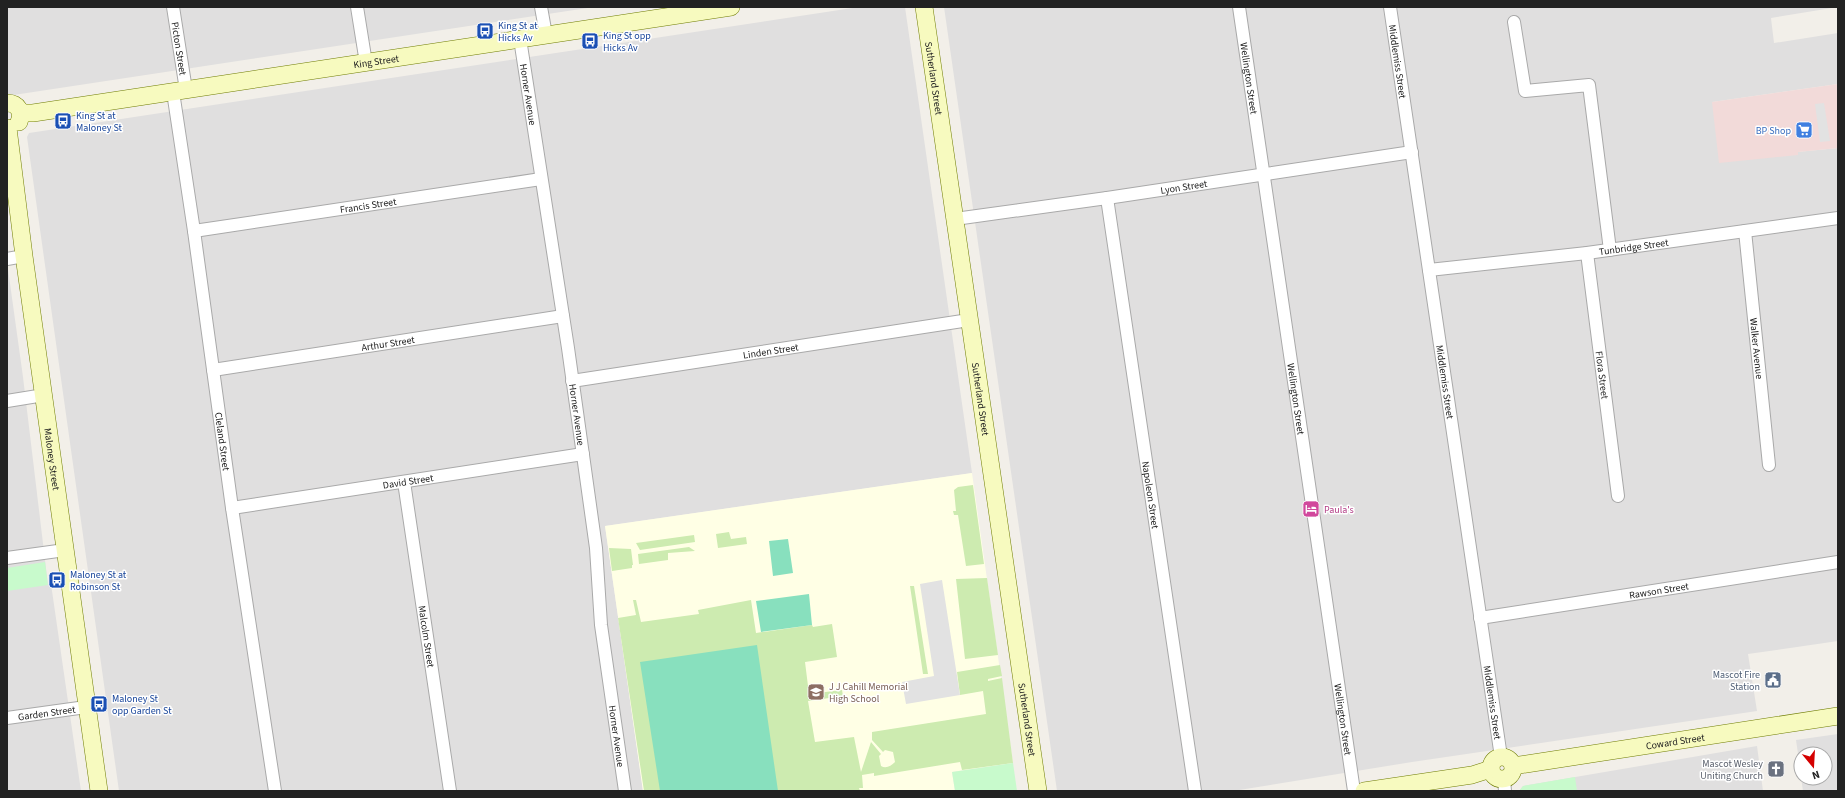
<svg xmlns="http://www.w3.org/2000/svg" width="1845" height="798" viewBox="0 0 1845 798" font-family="'Source Sans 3',sans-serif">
  <rect width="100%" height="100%" fill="#f2efe9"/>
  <!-- residential -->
  <path fill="#e0dfdf" d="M7 7H594L7 96Z
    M859 7H905L972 473 605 526 643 791H119L27 137 29 133Z
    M944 7H1838L1771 18 1774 43 1838 33V84L1712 102 1798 154 1797 152 1838 148V641L1748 654 1757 711 1412 762 1233 791H1057Z
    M7 262 23 377 48 585 51 584 81 791H7Z
    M1838 734V791H1803L1801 778H1825V754H1801V774L1796 740Z
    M1757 746 1763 791H1519L1523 786Z"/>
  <!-- commercial -->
  <path fill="#f2dad9" d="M1838 84V148L1798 152V155L1719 163 1712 102Z"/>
  <!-- education -->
  <path fill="#ffffe5" d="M972 473 1013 763 952 772 955 791H643L605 526Z"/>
  <!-- grass -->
  <path fill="#cdebb0" d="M973 485 984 564 966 566 958 515H954L953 511H956L954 490 958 487Z
    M729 532 731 539 746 537 747 544 718 548 716 534Z
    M694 535 695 542 640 550 636 543Z
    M689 547 695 551 668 553V560L639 564 638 554Z
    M609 548 631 549 633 565H632V568L612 571Z
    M987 578 998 655 965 659 956 579Z
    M910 586H914L928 674H923Z
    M633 600H636L641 622 699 614 698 610 751 600 756 633 812 625 813 627 832 624 837 657 805 662 809 694 842 690 843 696 808 701 815 742 854 737 861 772 871 742 881 754 879 756 881 766C886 769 891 766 895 762L893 752 885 750 883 752 872 740V732L986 714 983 691 960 695 957 672 1000 665 1002 676 988 679V681L1002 678 1013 763 962 770 960 762 874 776V773L862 775 863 788H859L860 791H644L618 618 636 615Z"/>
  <!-- park -->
  <path fill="#c8facc" d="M45 562 48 585 7 591V568Z
    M1013 763 1017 791H955L952 772Z
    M1575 777 1577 791H1519L1523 786Z"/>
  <!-- pitch -->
  <path fill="#88e0be" d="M788 539 793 573 773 576 769 541Z
    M809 594 812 625 761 632 756 601Z
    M757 645 778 791H660L640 662Z"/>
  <!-- parking -->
  <path fill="#e2e2e2" d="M1824 103 1830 141 1820 142 1815 104Z
    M942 580 960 695 906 704 902 682 934 676 920 584Z"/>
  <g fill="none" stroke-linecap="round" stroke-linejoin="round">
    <!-- street casing -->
    <g stroke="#a9a9a9" stroke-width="14">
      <g id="street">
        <path id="s1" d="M173 7 186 90"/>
        <path d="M357 7 366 63"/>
        <path d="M541 7 546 35"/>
        <path id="s2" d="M1239 7 1354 791"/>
        <path id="s3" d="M1390 7 1501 757"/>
        <path d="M1514 22 1525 91 1589 85 1610 250"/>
        <path id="s4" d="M520 39 568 348 596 548 601 625 625 791"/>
        <path id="s5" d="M173 92 194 231 232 508 275 791"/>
        <path id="s6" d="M1107 198 1195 791"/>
        <path id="s7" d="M955 219 1107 198 1412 152"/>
        <path id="s8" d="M194 231 541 179"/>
        <path id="s9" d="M1745 231 1769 465"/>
        <path id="s10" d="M1587 253 1618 496"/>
        <path d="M7 259 24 256"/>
        <path id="s11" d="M1429 270 1587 253 1838 218"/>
        <path id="s12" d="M213 370 563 316"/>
        <path id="s13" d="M572 381 969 320"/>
        <path d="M7 401 44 395"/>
        <path id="s14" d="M404 482 450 791"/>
        <path id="s15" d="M232 508 583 454"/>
        <path d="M7 558 65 550"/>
        <path id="s16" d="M1480 618 1838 562"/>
        <path id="s17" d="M7 718 86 707"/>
        <path d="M1504 779 1505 791"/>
      </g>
    </g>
    <!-- secondary casing -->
    <g stroke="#707d05" stroke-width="18">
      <g id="secondary">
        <path id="s18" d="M924 7 1038 791"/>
        <path d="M7 103C18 103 23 112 19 122"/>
        <path id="s19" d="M21 113H33L731 7"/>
        <path id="s20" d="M8 128 24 256 99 791"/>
        <circle cx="1502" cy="768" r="11"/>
        <path id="s21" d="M1513 766 1838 716"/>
        <path d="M1364 791 1472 775 1491 769"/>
      </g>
    </g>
    <!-- street -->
    <use href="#street" stroke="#fff" stroke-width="12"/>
    <!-- secondary -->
    <use href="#secondary" stroke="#f7fabf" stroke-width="17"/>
  </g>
  <!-- icons -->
  <defs>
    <g id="bus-square" transform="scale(0.9)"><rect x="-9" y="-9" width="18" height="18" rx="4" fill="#1a4fb4" stroke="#fff"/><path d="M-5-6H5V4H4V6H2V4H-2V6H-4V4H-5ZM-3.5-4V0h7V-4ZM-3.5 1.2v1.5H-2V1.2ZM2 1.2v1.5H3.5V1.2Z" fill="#fff"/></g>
    <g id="supermarket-square" transform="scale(0.9)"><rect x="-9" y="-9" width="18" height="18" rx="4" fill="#3f7fe0" stroke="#fff"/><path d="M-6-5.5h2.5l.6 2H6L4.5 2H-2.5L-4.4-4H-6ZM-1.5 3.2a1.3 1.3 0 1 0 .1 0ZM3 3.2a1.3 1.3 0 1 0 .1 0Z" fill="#fff"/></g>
    <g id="hotel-square" transform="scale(0.9)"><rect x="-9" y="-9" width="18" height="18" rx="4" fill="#d1479c" stroke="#fff"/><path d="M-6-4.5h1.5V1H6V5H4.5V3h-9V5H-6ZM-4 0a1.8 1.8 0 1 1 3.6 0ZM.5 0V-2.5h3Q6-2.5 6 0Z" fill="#fff"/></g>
    <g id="civic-square" transform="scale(0.9)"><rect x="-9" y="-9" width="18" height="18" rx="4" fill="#5c6f8a" stroke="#fff"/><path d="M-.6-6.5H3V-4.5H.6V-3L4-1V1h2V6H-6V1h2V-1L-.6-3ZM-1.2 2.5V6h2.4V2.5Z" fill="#fff"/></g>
    <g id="school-square" transform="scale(0.9)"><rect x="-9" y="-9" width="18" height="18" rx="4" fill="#8d6e63" stroke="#fff"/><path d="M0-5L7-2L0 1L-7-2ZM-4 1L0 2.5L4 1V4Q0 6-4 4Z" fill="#fff"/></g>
    <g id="church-square" transform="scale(0.9)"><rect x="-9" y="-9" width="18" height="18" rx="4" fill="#6b7280" stroke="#fff"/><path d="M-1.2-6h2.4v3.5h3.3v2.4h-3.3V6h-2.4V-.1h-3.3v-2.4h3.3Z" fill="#fff"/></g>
  </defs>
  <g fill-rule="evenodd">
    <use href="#bus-square" x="485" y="31"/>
    <use href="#bus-square" x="590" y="41"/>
    <use href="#bus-square" x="63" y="121"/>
    <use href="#supermarket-square" x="1804" y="130"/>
    <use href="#hotel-square" x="1311" y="509"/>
    <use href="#bus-square" x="57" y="580"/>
    <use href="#civic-square" x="1773" y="680"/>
    <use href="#school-square" x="816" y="692"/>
    <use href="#bus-square" x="99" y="704"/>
    <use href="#church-square" x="1776" y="769"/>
  </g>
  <g text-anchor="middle" stroke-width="3" stroke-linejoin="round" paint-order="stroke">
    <!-- transit labels -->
    <g font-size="10" fill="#164399" stroke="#fff" text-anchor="start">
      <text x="498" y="29">King St at<tspan x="498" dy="12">Hicks Av</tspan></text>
      <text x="603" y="39">King St opp<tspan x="603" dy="12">Hicks Av</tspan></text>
      <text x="76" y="119">King St at<tspan x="76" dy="12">Maloney St</tspan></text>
      <text x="70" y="578">Maloney St at<tspan x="70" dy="12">Robinson St</tspan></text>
      <text x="112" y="702">Maloney St<tspan x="112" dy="12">opp Garden St</tspan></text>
    </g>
    <!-- street labels -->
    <g font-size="10" fill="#222" stroke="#fff">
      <text dy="4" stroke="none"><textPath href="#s1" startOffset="42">Picton Street</textPath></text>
      <text dy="4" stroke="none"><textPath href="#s19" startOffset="359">King Street</textPath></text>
      <text dy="4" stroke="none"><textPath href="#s3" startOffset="55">Middlemiss Street</textPath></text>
      <text dy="4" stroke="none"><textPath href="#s18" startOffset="72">Sutherland Street</textPath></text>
      <text dy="4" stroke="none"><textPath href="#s2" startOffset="72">Wellington Street</textPath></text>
      <text dy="4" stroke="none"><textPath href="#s4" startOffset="56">Horner Avenue</textPath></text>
      <text dy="4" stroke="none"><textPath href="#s7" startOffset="231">Lyon Street</textPath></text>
      <text dy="4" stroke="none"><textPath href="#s8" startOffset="176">Francis Street</textPath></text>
      <text dy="4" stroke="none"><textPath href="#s11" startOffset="206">Tunbridge Street</textPath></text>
      <text dy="4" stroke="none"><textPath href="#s12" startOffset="177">Arthur Street</textPath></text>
      <text dy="4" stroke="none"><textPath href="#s9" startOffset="118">Walker Avenue</textPath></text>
      <text dy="4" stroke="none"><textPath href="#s13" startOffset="201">Linden Street</textPath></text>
      <text dy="4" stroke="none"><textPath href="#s10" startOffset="123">Flora Street</textPath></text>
      <text dy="4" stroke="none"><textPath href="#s3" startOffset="379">Middlemiss Street</textPath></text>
      <text dy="4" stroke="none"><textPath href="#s18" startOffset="396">Sutherland Street</textPath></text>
      <text dy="4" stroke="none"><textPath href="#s2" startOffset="396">Wellington Street</textPath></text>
      <text dy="4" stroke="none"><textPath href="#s4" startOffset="380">Horner Avenue</textPath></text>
      <text dy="4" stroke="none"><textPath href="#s5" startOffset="353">Cleland Street</textPath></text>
      <text dy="4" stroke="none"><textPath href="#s20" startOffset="334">Maloney Street</textPath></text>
      <text dy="4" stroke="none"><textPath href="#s15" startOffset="178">David Street</textPath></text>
      <text dy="4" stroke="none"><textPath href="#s6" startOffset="300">Napoleon Street</textPath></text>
      <text dy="4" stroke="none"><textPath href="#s16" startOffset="181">Rawson Street</textPath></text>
      <text dy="4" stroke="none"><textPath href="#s14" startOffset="156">Malcolm Street</textPath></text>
      <text dy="4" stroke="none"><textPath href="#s3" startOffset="703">Middlemiss Street</textPath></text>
      <text dy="4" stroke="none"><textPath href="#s17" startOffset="40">Garden Street</textPath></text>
      <text dy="4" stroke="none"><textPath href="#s18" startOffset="720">Sutherland Street</textPath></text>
      <text dy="4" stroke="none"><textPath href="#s2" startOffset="720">Wellington Street</textPath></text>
      <text dy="4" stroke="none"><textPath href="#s4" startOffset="704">Horner Avenue</textPath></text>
      <text dy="4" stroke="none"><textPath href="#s21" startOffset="164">Coward Street</textPath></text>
    </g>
    <!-- shop labels -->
    <g font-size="10" fill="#366cbe" stroke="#fff" text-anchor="end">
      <text x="1791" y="134">BP Shop</text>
    </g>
    <!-- hotel labels -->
    <g font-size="10" fill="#b23c85" stroke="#fff" text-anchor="start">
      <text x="1324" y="513">Paula's</text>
    </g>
    <!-- service labels -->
    <g font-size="10" fill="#4e5e75" stroke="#fff" text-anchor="end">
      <text x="1760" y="678">Mascot Fire<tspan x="1760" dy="12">Station</tspan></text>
    </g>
    <!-- education labels -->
    <g font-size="10" fill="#785e54" stroke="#fff" text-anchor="start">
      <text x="829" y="690">J J Cahill Memorial<tspan x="829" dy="12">High School</tspan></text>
    </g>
    <!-- worship labels -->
    <g font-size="10" fill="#5b616d" stroke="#fff" text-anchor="end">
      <text x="1763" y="767">Mascot Wesley<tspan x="1763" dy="12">Uniting Church</tspan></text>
    </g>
  </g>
  <!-- border -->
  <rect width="1845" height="798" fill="none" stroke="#222222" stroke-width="16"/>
  <!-- north arrow -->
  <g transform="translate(1813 766) rotate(162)"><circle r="19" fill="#ffffff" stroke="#a7a7a7"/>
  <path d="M0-3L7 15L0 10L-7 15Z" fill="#d40000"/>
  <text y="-6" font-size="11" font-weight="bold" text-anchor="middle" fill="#222222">N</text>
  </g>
</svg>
